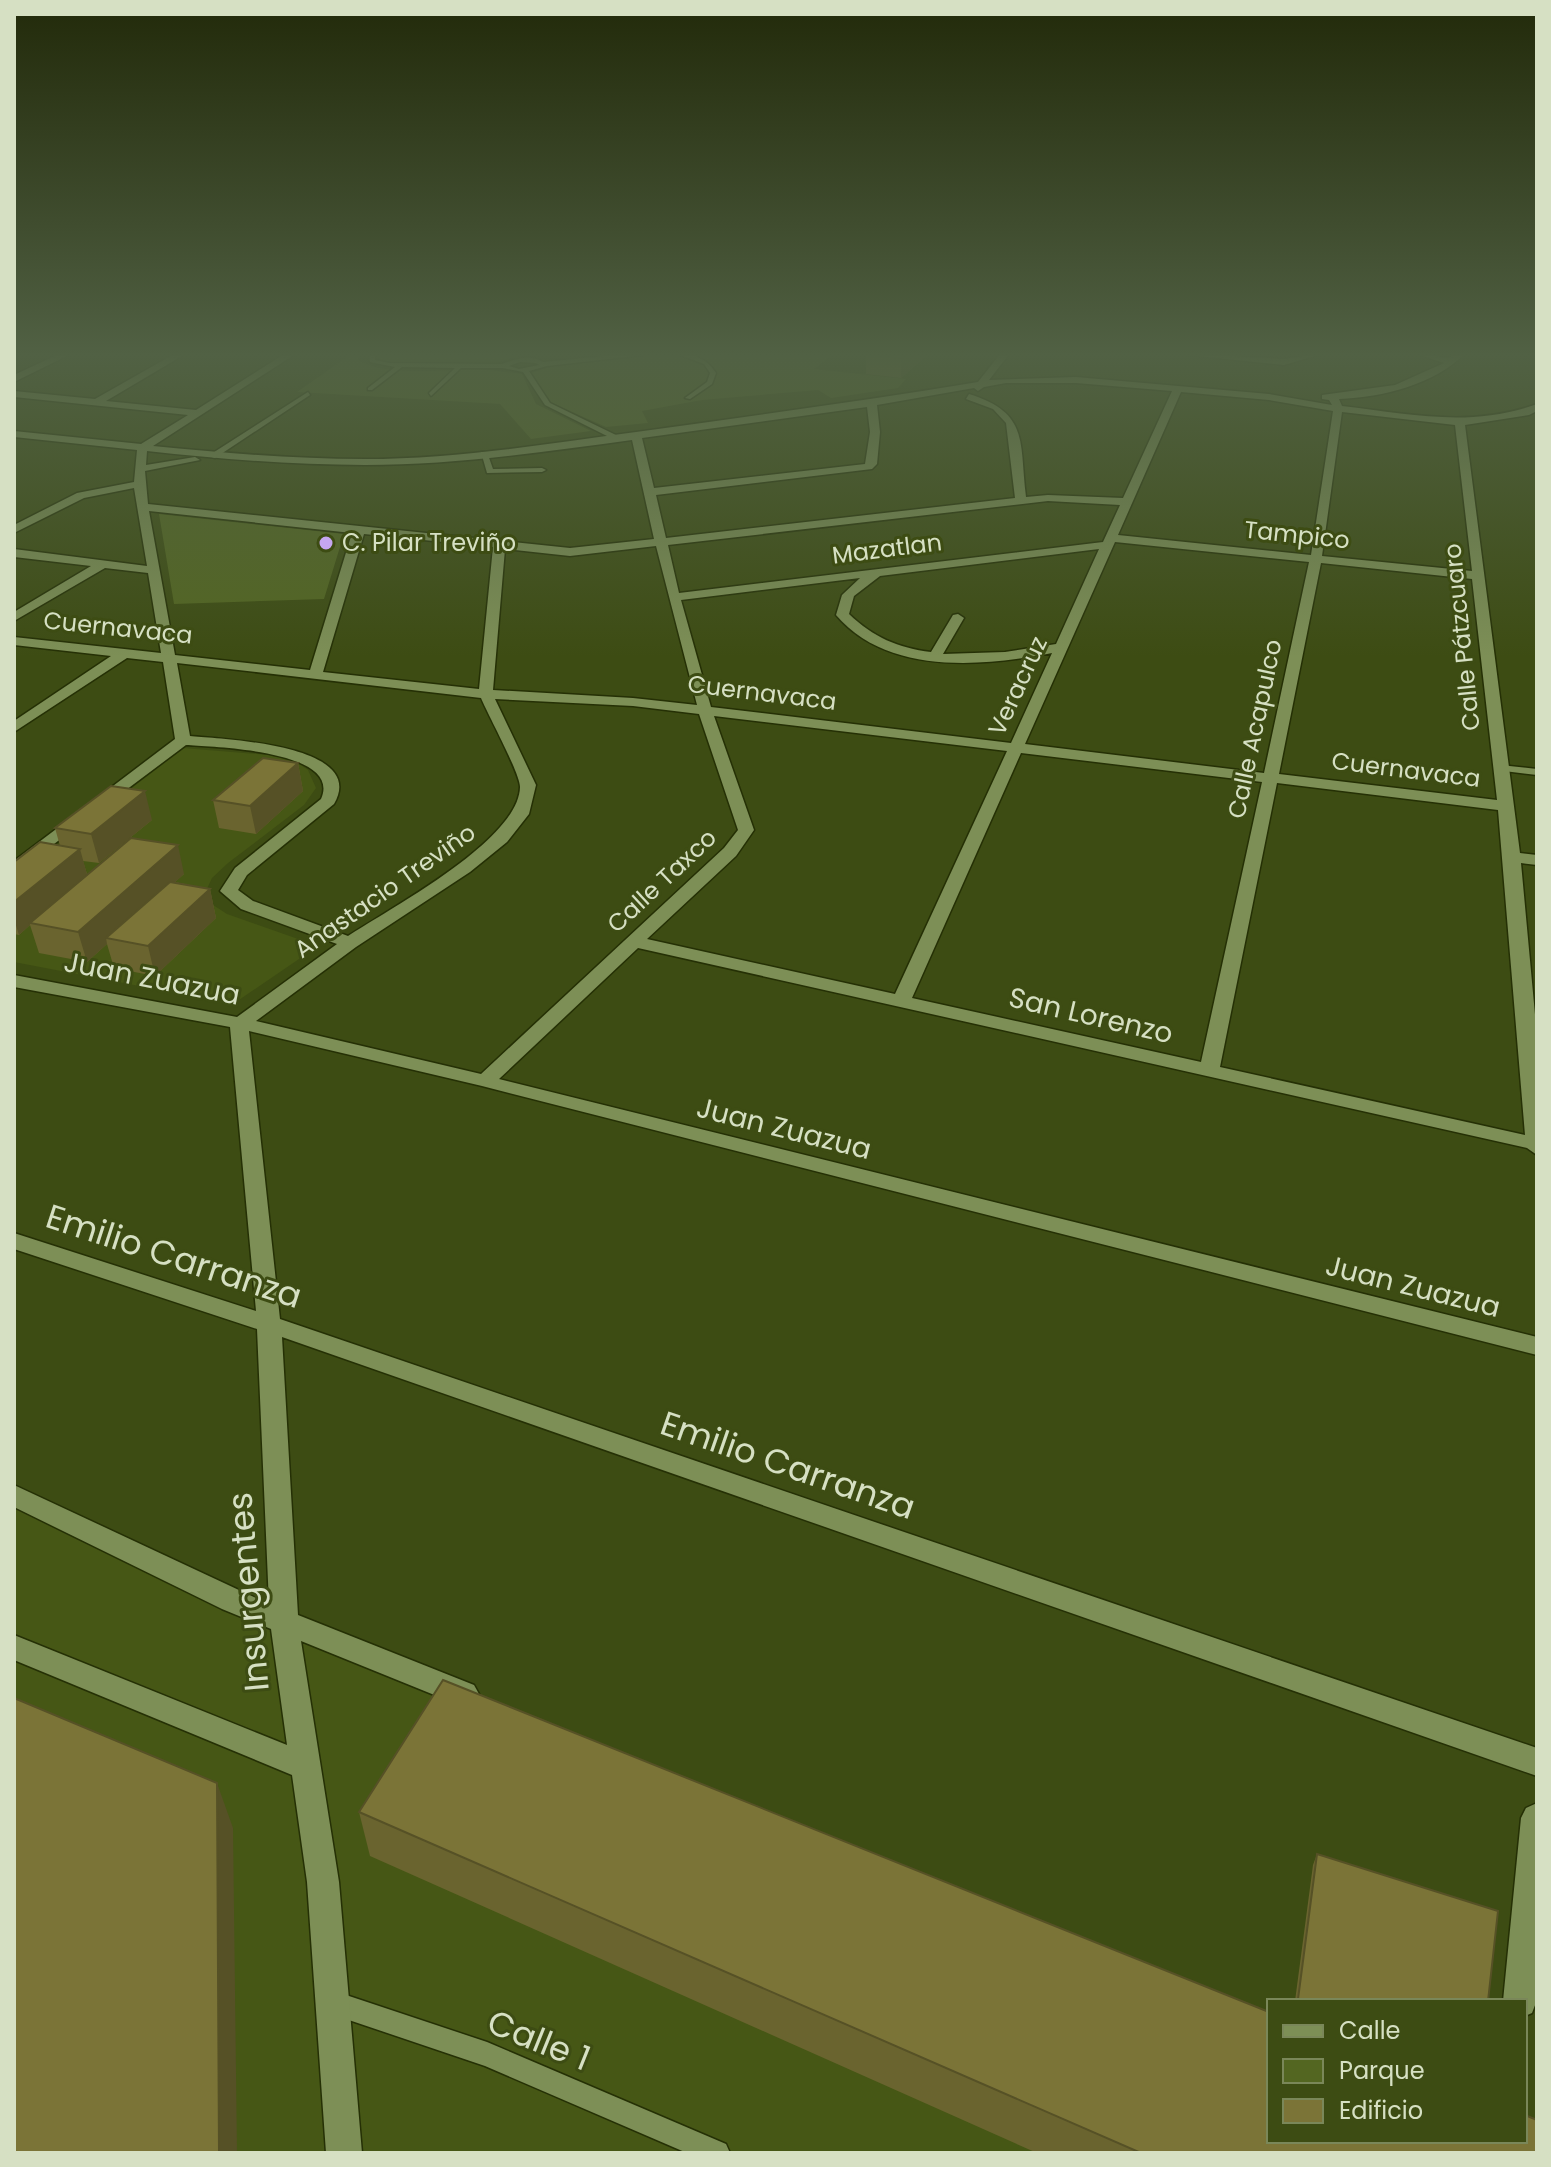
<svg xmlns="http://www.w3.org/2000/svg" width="1551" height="2167" viewBox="0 0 1551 2167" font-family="Poppins,sans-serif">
  <rect width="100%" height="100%" fill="#3d4c13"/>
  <!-- built -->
  <path fill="#465715" d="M183 748 269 755 293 760 308 770 316 788 304 805 228 863 212 878 206 891 210 903 227 914 318 946 233 1004 14 962V880Z
    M14 1494 284 1622 1269 2020V2141H1525L1537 2128V2153H14Z"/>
  <!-- green -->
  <path fill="#536621" d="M353 353H359L358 360C389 380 460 366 497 371 505 372 513 373 522 374L536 404 591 431 531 439 500 404 297 392Z
    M383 353H525L490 365 394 363 379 359Z
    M674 353H834L814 369 906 379 898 388 831 398 818 390 702 400 642 411 648 423 606 427 550 402 531 373 553 366Z
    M159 514 344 534 324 599 174 604Z"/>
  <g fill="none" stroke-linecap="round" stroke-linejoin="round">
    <!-- lane casing -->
    <g stroke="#253005" stroke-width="3">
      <path id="lane" d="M369 353H375V360L389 363 502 364C516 359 530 354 543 362L636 353H661L547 366 529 371 550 403 618 436 615 440 545 405 523 372 503 368H461L431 396 429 393 455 368 402 367 372 390H368V388L395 367 370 362ZM520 362 536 363 539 365 519 369 509 366Z
        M675 353C693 353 706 358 716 373L712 384 690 399 685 398 707 382 710 373 704 364Z
        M308 392 310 395 215 458 208 456Z
        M481 452H487L493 469 542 468 546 470 542 472 487 473Z
        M1500 765 1537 769V775L1496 770 1495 768Z
        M334 1991 487 2042 726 2144 730 2153H687L485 2066 334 2015 326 2011 322 2003 326 1995Z"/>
    </g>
    <!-- street casing -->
    <g stroke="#253005" stroke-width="3">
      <path id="street" d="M61 353H73L14 382V375Z
        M176 353H187L106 401 196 410 286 353H297L153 446C224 453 294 459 365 459 455 459 547 444 636 432 750 416 864 401 978 382L1001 353H1010L989 380 1076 377 1269 394 1332 405 1329 400 1322 399V395L1395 385 1444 363 1414 353 1449 358 1456 353H1466C1433 385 1384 397 1339 399L1342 406C1411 414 1470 428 1537 404V411L1529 415 1465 425 1520 853 1537 855V865L1521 863 1537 1036V1155L1527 1148 638 948 499 1079 1537 1337V1355L482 1086 249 1031 280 1319 1537 1748V1776L282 1337 298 1615 474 1685 479 1694 474 1703 464 1707 301 1641 339 1882 362 2153H326L307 1882 292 1775 14 1660V1635L287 1745 271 1629 222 1609 14 1507V1485L269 1604 257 1329 14 1249V1233L256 1311 230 1027 14 987V975L237 1017 337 944 241 909 220 891 235 868 321 799C343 750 213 747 186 745L14 874V861L175 739 163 662 127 658 14 732V721L111 656 14 645V637L161 653 148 573 105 568 14 621V612L91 566 14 557V549L147 566 134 488 84 498 14 533V525L77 493 134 482 137 450 14 437V431L141 444 188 415 14 397V391L95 399ZM1006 383H1076L1172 391 1123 498 1048 495 1026 497C1019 442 1030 413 969 394L966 399 993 409 1006 423 1015 498 666 538 656 495 872 469 877 464 880 432 877 405 974 388 978 391 984 387ZM1181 392 1269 400 1333 411 1311 555 1118 535ZM867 407 870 432 865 464 654 488 642 438ZM1342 412 1455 425 1472 571 1322 556ZM632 440 654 539 570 548 148 504 145 471 200 460 195 457 146 465 147 451C220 459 292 465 365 465 454 465 544 452 632 440ZM1048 501 1120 505 1103 542 679 593 668 545ZM149 511 352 533 310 670 175 655ZM364 534 493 547 479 689 323 672ZM1115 542 1309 562 1264 773 1025 744ZM656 546 697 705 633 698 493 690 505 549 570 556ZM1099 549 1056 644 1005 652 943 654 964 618 958 614 953 615 931 652C898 648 873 637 849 614L854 596 880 576ZM1321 563 1472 579 1497 800 1279 774ZM860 578 842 595 836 615C887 675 982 667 1052 653L1011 743 711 707 681 600ZM177 663 481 698C488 715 520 773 520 787 519 840 391 908 348 936L253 901 238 890 247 875 334 804C369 744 221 739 190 736ZM495 699 633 706 699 714 738 830 724 848 481 1074 256 1021 356 947 470 872 507 842 529 814 536 785ZM714 716 1007 751 895 994 647 939 736 856 754 830ZM1021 753 1262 782 1201 1062 912 998ZM1277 783 1498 810 1525 1135 1220 1067Z
        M1169 353 1284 359 1325 353 1284 365Z
        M1537 1803V2000L1532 2013 1525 2016V2001H1503L1521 1818 1526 1808Z"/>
    </g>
    <!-- lane -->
    <use href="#lane" fill="#7d8f56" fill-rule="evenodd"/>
    <!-- street -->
    <use href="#street" fill="#7d8f56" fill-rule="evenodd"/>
  </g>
  <!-- wall -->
  <path fill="#6a642f" d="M868 353H925V357L901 378 866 374V355Z
    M298 763 303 791 256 834 219 828 213 800Z
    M152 820 99 863 83 861 87 874H184L175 882 210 889 216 918 155 976 114 968 107 944 87 962 39 953 30 925 19 935 14 934V862L60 846 55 828Z
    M359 1812 1537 2153H1037L370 1856Z
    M1317 1854 1488 2001H1295L1313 1865Z"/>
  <!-- shaded-wall -->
  <path fill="#565126" d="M908 353H925V357L901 378V358Z
    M298 763 303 791 256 834 250 806Z
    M145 791 152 820 99 863 91 834Z
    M178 845 184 874 113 939 106 938 107 944 87 962 78 932Z
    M80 849 88 878 30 923V925L19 935 14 919V902Z
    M210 889 216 918 155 976 148 946Z
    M217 1783 233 1828 237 2153H219Z"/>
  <!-- building -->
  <path fill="#7b7437" stroke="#565126" stroke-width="2" d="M869 353H908L901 358 866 355Z
    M263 758 298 763 250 806 213 800Z
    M111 786 145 791 91 834 55 828Z
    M131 838 178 845 78 932 30 923Z
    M40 842 80 849 14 902V862Z
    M170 882 210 889 148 946 106 938Z
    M443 1680 1269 2012V2141H1525V2115L1537 2120V2153H1141L359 1812Z
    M14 1698 217 1783 219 2153H14Z
    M1317 1854 1498 1911 1488 2001H1304L1298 1999Z"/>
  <!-- sky -->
  <linearGradient id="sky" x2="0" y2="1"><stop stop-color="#222a0a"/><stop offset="0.54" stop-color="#516144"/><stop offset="1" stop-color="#516144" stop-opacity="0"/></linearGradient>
  <rect width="1551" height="657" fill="url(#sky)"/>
  <!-- markers -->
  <circle fill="#c5a6f0" stroke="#3d4c13" stroke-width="3" cx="326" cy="543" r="8"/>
  <g text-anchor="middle" stroke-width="6" stroke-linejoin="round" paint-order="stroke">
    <!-- far-street labels -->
    <g font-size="24" fill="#d6e0c3" stroke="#3d4c13">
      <text transform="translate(1297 535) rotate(6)" y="8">Tampico</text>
      <text transform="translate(887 549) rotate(-7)" y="8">Mazatlan</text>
      <text transform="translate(118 628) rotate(6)" y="8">Cuernavaca</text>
      <text transform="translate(1462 637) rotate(-96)" y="8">Calle Pátzcuaro</text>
      <text transform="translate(1018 686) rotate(-65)" y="8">Veracruz</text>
      <text transform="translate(762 693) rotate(7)" y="8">Cuernavaca</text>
      <text transform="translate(1255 729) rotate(-78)" y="8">Calle Acapulco</text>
      <text transform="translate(1406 770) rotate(7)" y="8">Cuernavaca</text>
      <text transform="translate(662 881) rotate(-43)" y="8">Calle Taxco</text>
      <text transform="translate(385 891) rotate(-35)" y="8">Anastacio Treviño</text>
    </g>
    <!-- far-poi labels -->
    <g font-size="24" fill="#d6e0c3" stroke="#3d4c13" text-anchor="start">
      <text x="342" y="551">C. Pilar Treviño</text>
    </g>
    <!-- street labels -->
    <g font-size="28" fill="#d6e0c3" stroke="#3d4c13">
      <text transform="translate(152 978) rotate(11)" y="10">Juan Zuazua</text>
      <text transform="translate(1091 1015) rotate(13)" y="10">San Lorenzo</text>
      <text transform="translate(784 1128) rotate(14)" y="10">Juan Zuazua</text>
      <text transform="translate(1413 1286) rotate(14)" y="10">Juan Zuazua</text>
    </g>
    <!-- near-street labels -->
    <g font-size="34" fill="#d6e0c3" stroke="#3d4c13">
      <text transform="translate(174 1256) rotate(18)" y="12">Emilio Carranza</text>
      <text transform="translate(788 1465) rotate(19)" y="12">Emilio Carranza</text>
      <text transform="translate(248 1592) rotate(-95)" y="12">Insurgentes</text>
      <text transform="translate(539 2040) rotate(22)" y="12">Calle 1</text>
    </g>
  </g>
  <!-- border -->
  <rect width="1551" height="2167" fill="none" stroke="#d6e0c3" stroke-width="32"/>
  <!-- legend -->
  <rect x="1267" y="1999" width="260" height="144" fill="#3d4c13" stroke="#7a8759" stroke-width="2"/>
  <rect x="1283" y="2025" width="40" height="12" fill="#7d8f56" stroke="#7a8759" stroke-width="2"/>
  <text x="1339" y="2039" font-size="24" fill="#d6e0c3">Calle</text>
  <rect x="1283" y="2059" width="40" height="24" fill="#536621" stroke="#7a8759" stroke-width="2"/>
  <text x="1339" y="2079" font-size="24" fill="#d6e0c3">Parque</text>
  <rect x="1283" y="2099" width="40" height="24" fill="#7b7437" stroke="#7a8759" stroke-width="2"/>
  <text x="1339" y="2119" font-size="24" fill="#d6e0c3">Edificio</text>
</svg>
